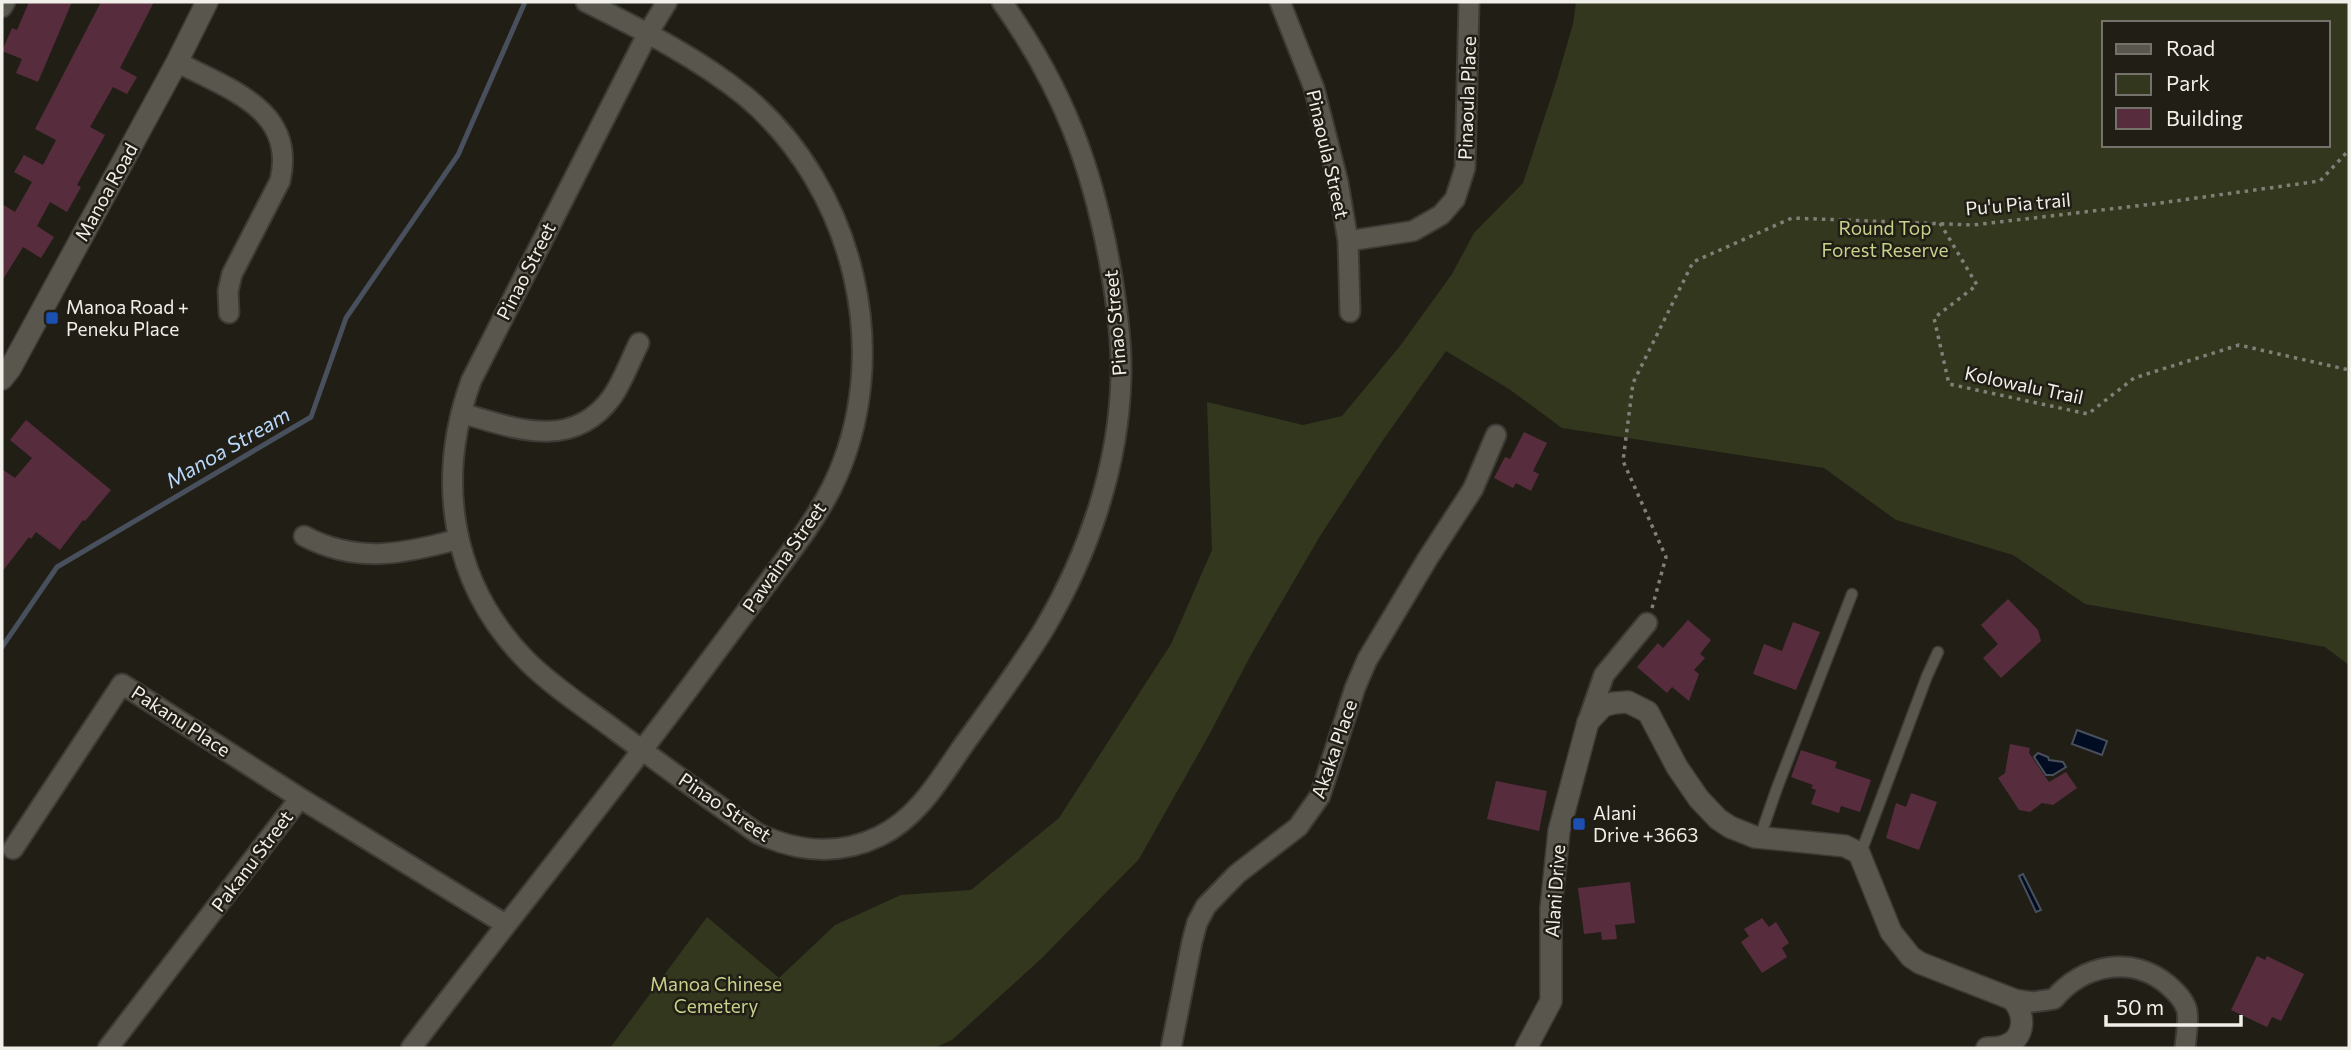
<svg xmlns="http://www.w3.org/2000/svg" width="2351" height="1050" viewBox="0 0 2351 1050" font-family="Commissioner,sans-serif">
  <rect width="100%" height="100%" fill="#211e16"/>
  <!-- green -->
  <path fill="#33371d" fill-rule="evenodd" d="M1576 2H2349V665L2325 647 2085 604 2013 555 1896 520 1824 468 1562 428 1509 389 1446 351 1383 440 1320 536 1252 653 1209 735 1139 859 1042 958 952 1040 934 1048H610L707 917 779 978 835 925 901 895 971 890 1059 818 1171 644 1212 550 1207 402 1303 425 1342 416 1400 346 1452 274 1474 233 1523 183 1557 79 1573 24ZM2104 23H2328V145H2104Z"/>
  <!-- water -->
  <path fill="#000c21" stroke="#48505d" stroke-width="2" d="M2077 730 2107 741 2102 755 2072 744Z
    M2038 753 2048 757 2049 760 2063 762 2066 767 2053 775H2046L2034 757Z
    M2023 874 2041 910 2036 912 2019 876Z"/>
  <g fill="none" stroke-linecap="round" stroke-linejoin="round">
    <!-- stream -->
    <path stroke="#48505d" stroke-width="5" d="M2 647 57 567 311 417 346 318 458 155 525 2"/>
  </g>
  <!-- building -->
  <path fill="#572d3d" d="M29 2H72L38 82 16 73 22 59 2 51 12 28 17 30Z
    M101 2H154L120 68 137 77 127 94 113 87 90 127 105 135 77 185 81 187 67 212 50 202 37 226 54 237 41 258 23 247 2 281V204L15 212 32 182 14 172 24 155 43 165 56 140 35 129Z
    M26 420 111 490 85 521 83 520 60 550 36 532 31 539 29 537 2 572V469L15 478 32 458 10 440Z
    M1524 432 1547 443 1533 471 1539 474 1531 491 1516 483 1513 488 1494 478 1505 457 1510 459Z
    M2008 599 2038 630 2041 641 2001 678 1983 658 1998 644 1981 625Z
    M1688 620 1711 640 1700 654 1705 658 1694 670 1699 674 1689 701 1672 687 1667 693 1637 667 1658 643 1663 648Z
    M1793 622 1820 632 1796 690 1753 674 1764 644 1782 651Z
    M2010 744 2030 748 2029 753 2049 782 2066 772 2077 788 2053 805 2042 803 2030 812 2019 810 1998 778 2005 773Z
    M1801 750 1837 762 1835 768 1871 780 1860 812 1841 806 1839 813 1811 804 1816 790 1811 788 1813 785 1791 777Z
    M1496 781 1547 791 1539 831 1487 819Z
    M1911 793 1937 802 1919 850 1886 838 1896 803 1906 807Z
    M1630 882 1635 923 1615 925 1617 939 1602 940 1601 932 1584 934 1578 888Z
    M1762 918 1769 927 1776 922 1789 943 1782 948 1787 957 1762 973 1741 942 1749 936 1744 929Z
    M2257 956 2265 960 2267 956 2304 974 2281 1021 2272 1017 2267 1027 2231 1010Z"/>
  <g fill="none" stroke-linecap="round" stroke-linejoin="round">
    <!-- service casing -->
    <g stroke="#3d3b36" stroke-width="13">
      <path id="service" d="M1760 837 1777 788 1852 594
        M1860 855 1927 676 1938 652"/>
    </g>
    <!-- minor casing -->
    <g stroke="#3d3b36" stroke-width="23">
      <path id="minor" d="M667 2 648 33 471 381C435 481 451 584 527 661 553 687 586 708 615 730 662 765 709 799 757 833 797 852 839 856 880 836 919 817 941 777 965 743 992 706 1020 668 1044 629 1089 553 1119 465 1121 377 1122 341 1117 306 1111 271 1093 167 1063 88 1002 2
        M1280 2 1314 88 1338 182 1348 241 1350 312
        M2 7 5 2
        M177 62C228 89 297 109 280 181L232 274 228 291 229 313
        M1348 241 1413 231 1441 215 1455 199 1465 168 1469 2
        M461 413C514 428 572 452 612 397 623 381 630 361 639 343
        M304 536C357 564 404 554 459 539
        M1588 721 1604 675 1647 623
        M13 849 122 684 300 798 505 924
        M2012 999 2032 1002 2054 999C2082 965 2132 954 2168 985 2175 991 2185 1001 2187 1011 2189 1022 2186 1036 2185 1048
        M108 1048 300 798
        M411 1048C503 927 599 809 690 687 717 651 743 616 769 581 792 550 815 521 832 487 896 357 855 188 745 96 697 57 640 29 586 2
        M1171 1048 1192 942 1197 923 1206 906 1237 874 1298 827 1320 796 1355 688 1367 660 1428 558 1473 489 1496 435"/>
    </g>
    <!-- tertiary casing -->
    <g stroke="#3d3b36" stroke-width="24">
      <path id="tertiary" d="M2 379 10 369 177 62 207 2
        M1526 1048 1551 1001V908L1559 831 1588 722 1603 706 1614 703 1628 702 1648 712 1677 767 1699 799 1718 819 1730 827 1755 837 1845 846 1859 853 1891 932 1911 957 1920 963 2012 999C2026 1014 2026 1039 2004 1046 1999 1048 1992 1048 1987 1048"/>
    </g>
    <!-- path -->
    <path stroke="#817f78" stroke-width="3.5" stroke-dasharray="3.5 5" stroke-linecap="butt" d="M1940 223 1977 285 1934 318 1949 384 2088 414 2134 378 2239 345 2349 370
      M1652 608 1666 557 1623 461 1633 383 1693 262 1792 218 1973 225 2153 204 2320 181 2349 150"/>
    <!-- service -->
    <use href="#service" stroke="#59574d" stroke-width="10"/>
    <!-- minor -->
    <use href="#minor" stroke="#59574d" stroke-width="19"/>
    <!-- tertiary -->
    <use href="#tertiary" stroke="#59574d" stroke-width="21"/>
  </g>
  <!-- markers -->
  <g fill="#1a4fb4" stroke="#211e16" stroke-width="2.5">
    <rect x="45" y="311" width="14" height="14" rx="3.5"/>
    <rect x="1572" y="817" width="14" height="14" rx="3.5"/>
  </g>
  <g text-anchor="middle" stroke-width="5" stroke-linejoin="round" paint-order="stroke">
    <!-- street labels -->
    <g font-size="19" fill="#f1efe9" stroke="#211e16">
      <text transform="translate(1467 98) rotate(-88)" y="7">Pinaoula Place</text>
      <text transform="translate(1328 154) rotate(77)" y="7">Pinaoula Street</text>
      <text transform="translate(106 192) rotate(-61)" y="7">Manoa Road</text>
      <text transform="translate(2018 204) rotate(-5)" y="7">Pu'u Pia trail</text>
      <text transform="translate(526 271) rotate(-63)" y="7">Pinao Street</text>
      <text transform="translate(1115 323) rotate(-95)" y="7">Pinao Street</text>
      <text transform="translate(2024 385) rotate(12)" y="7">Kolowalu Trail</text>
      <text transform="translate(784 557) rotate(-55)" y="7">Pawaina Street</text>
      <text transform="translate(181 721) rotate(33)" y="7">Pakanu Place</text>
      <text transform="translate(1334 749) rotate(-71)" y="7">Akaka Place</text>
      <text transform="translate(725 807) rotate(34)" y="7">Pinao Street</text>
      <text transform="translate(252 861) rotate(-53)" y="7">Pakanu Street</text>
      <text transform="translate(1555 891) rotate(-86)" y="7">Alani Drive</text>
    </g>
    <!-- park labels -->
    <g font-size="19" fill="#c8d289" stroke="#211e16">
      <text x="1885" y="235">Round Top<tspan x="1885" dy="22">Forest Reserve</tspan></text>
      <text x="716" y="991">Manoa Chinese<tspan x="716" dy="22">Cemetery</tspan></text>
    </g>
    <!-- poi labels -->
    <g font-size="19" fill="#f1efe9" stroke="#211e16" text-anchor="start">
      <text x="66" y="314">Manoa Road +<tspan x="66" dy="22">Peneku Place</tspan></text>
      <text x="1593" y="820">Alani<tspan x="1593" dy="22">Drive +3663</tspan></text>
    </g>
    <!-- water labels -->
    <g font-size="21" font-style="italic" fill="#b8d7f9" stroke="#211e16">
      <text transform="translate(228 448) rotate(-30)" y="7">Manoa Stream</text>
    </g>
  </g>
  <!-- border -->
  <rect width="2351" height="1050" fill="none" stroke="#f1efe9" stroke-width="7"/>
  <!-- legend -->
  <rect x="2102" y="21" width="228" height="126" fill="#211e16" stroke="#74726a" stroke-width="2"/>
  <rect x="2116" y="44" width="35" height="10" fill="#59574d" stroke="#74726a" stroke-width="2"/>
  <text x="2166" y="56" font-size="21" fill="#f1efe9">Road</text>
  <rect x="2116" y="74" width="35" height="21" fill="#33371d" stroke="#74726a" stroke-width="2"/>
  <text x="2166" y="91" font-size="21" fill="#f1efe9">Park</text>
  <rect x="2116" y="108" width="35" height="21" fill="#572d3d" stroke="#74726a" stroke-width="2"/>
  <text x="2166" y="126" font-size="21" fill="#f1efe9">Building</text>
  <!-- scale -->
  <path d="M2106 1015v10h135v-10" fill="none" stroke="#f1efe9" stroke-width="3.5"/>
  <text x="2116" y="1015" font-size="21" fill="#f1efe9" stroke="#211e16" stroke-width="5" paint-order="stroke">50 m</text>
</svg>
